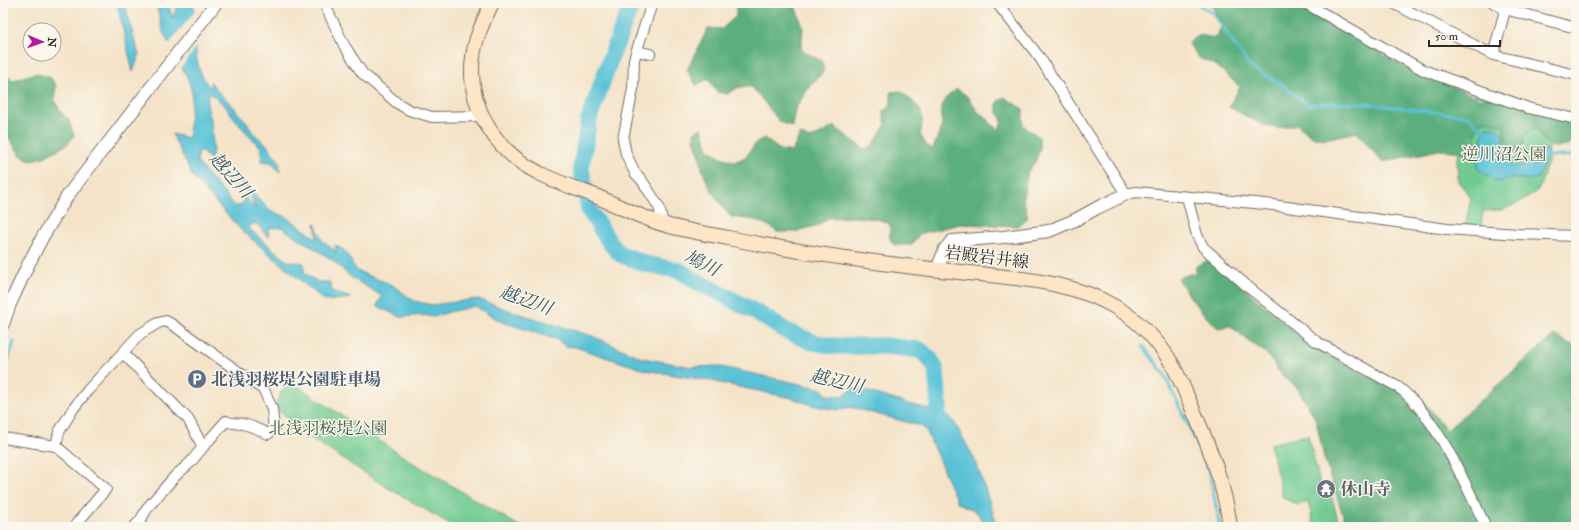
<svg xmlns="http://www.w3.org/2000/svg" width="1579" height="530" viewBox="0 0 1579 530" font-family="'IM FELL Double Pica','Noto Serif JP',serif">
  <rect width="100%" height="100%" fill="#fbf7ec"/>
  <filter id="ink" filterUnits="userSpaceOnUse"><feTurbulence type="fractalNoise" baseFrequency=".025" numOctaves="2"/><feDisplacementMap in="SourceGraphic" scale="8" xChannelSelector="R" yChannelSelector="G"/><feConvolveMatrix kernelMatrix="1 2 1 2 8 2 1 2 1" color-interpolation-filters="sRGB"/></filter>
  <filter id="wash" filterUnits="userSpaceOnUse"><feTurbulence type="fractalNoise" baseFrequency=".012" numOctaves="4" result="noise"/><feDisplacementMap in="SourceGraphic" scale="16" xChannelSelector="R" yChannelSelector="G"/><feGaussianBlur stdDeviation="0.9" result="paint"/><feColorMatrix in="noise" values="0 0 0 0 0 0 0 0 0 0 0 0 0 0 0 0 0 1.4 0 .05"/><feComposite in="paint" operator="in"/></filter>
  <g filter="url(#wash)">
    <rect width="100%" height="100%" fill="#f4e3c8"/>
    <!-- green -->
    <path fill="#70ca92" stroke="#4e7a5e" d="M1475 93 1528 112 1549 144 1548 162 1539 189 1526 199 1502 210 1483 211 1481 227 1465 226 1471 198 1458 181 1457 160 1466 130Z
      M290 381 407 459 521 527H455L385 486 315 441 278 410 276 402 284 388Z
      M1308 435 1324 499 1332 497 1339 524 1327 527H1314L1308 502 1298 505 1283 498 1270 444Z"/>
    <!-- forest -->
    <path fill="#5cae7c" stroke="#446c54" d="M736 3H794L803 27 801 50 822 61 824 71 810 86 795 109 792 127 780 122 752 87H739L727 94 717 92 708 79 696 85 687 70 708 28 722 29 736 16Z
      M1207 3H1296L1334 24 1400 65 1426 75 1468 93 1480 100 1512 94 1529 103 1576 116V139L1569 146 1552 147 1542 139 1535 128 1524 136 1522 155H1513C1506 147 1507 137 1503 126L1485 120 1476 130 1475 149 1466 152 1439 150 1382 162 1357 132 1325 139 1312 137 1297 124 1279 128 1263 125 1229 107 1240 87 1217 66 1199 58 1188 43 1198 35 1216 38 1222 25 1212 6Z
      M35 73 51 78 56 86 54 99 60 111 68 119 74 135 68 144 44 157 30 160 20 155 3 129V74L14 80Z
      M957 89 967 96 979 113 986 117 993 126 999 130 1002 121 997 110V102L1004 97 1023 109V125L1039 137 1040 148 1036 161 1028 171 1023 197 1028 218 1017 226 960 224 919 234 912 245H894L890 239V224L881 220 858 217 828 218 819 225 794 232H777C762 219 750 219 731 217 719 203 708 187 702 169 701 164 700 158 699 153 696 145 694 141 694 132L702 128 708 149 721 157 735 162 747 156 755 144 764 138 780 150 792 152 800 134 809 139 821 134 834 126C845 134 854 143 865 149L873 145 886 124 882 112 891 106V92L901 91C917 106 927 109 920 134L926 145 933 149 942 125 941 108 947 97Z
      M1207 261 1217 265 1298 334 1330 355 1367 376 1395 380 1423 401 1447 430 1554 335 1576 347V527H1347L1324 458 1316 420 1298 389 1281 374 1266 353 1245 338 1231 326 1218 328C1202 314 1189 297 1178 278L1190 274H1195L1196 266Z"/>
    <!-- water -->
    <path fill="#5ac2d7" stroke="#427681" d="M117 3H122L126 10 139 55 133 72Z
      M156 3H167L173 18 177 6 176 3H193C199 31 188 66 211 88L210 81 220 94 234 107 236 111 247 122 252 132 266 144 279 161 280 172 271 162 261 161 262 149 243 129 224 105 209 92 207 105 211 119 213 148 212 160 199 150 197 162 235 206H241L245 197 256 209 250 195 237 175 270 211 287 217 317 239 315 223 322 240 336 252 335 245 345 251 357 271 392 285 414 301 432 305 478 299 514 312 592 336 642 358 692 367 717 366 823 389 825 395 843 396 853 387 908 404 944 413 953 420 975 460 998 527H984L978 513 957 502 926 430 921 426 851 407 837 410 811 405 792 398 711 381 645 370 575 347 566 346 555 339 502 322 475 306 449 312 434 317 423 315 401 317 377 306 382 296 351 277 331 259 281 227 268 228 269 238 256 223 247 227 287 261 304 263V273L318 282H330L332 291 351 298 325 301 240 229 193 177 172 134 188 138 192 93 188 79 163 32Z
      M1486 127H1494L1503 133 1505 150 1511 166 1525 167 1540 148 1548 150 1547 156 1538 178 1528 180 1513 178 1497 182 1478 169 1477 155Z"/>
    <!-- pier -->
    <path fill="#f4e3c8" d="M196 10 197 46 180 69 168 45Z"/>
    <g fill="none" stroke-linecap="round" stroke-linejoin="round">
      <!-- stream -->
      <path stroke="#5ac2d7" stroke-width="3" d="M1196 3 1213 13 1250 67 1281 84 1309 105 1324 103H1361L1468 116 1487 134
        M1545 158 1547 156H1576
        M1143 346 1164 374 1202 454 1210 475 1220 527
        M3 376 14 342"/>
      <!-- river -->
      <path stroke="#5ac2d7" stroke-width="17" d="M632 3 610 60 589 119 581 168 589 210 610 243 620 254 646 264 680 271 698 282 756 312 786 331 812 342 834 346H885L920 350 930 359 936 369 939 407 933 425"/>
    </g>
  </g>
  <g filter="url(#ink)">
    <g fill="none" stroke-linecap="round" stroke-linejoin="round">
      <!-- minor casing -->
      <g stroke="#716b62" stroke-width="12">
        <path id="minor" d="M324 3 344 45 362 73 397 103 409 110 432 117 482 116
          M652 3 634 59 633 89 623 139 626 154 635 173 641 179 659 207 663 224
          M997 3 1040 58 1126 194 1136 192 1265 204 1447 229 1518 234 1576 236
          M1305 3 1423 70 1528 108 1576 119
          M1393 3 1493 55 1576 75
          M1494 3 1505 9 1576 28
          M637 51 650 54
          M1493 55 1507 3
          M1187 197 1197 235 1203 247 1248 287 1317 342 1398 387C1437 417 1465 483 1486 527
          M123 353 188 419 203 447 190 463 176 475 148 507 140 521 134 527
          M3 438 56 446
          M80 527 77 523 106 489 56 446 59 432 73 409 88 390 140 334 158 323 166 321 173 325 264 390 272 409 274 429 268 434C260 430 252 426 243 424 237 423 232 424 226 421L203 447"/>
      </g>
      <!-- tertiary casing -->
      <g stroke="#716b62" stroke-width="14">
        <path id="tertiary" d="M937 270 945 249 952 241 1004 237 1049 231 1075 220 1097 208 1126 194
          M3 324 10 304 28 265 42 238 68 195 216 3"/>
      </g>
      <!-- secondary casing -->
      <g stroke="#716b62" stroke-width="16">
        <path id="secondary" d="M492 3C484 20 475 38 473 57 466 106 496 152 539 173 556 182 575 188 593 195 617 205 641 218 666 225 687 231 707 234 728 238 782 249 836 257 890 264 920 268 949 271 979 274 1026 279 1076 283 1117 308 1137 320 1156 339 1169 359 1179 375 1186 394 1194 412 1210 449 1225 486 1230 527"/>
      </g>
      <!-- minor -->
      <use href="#minor" stroke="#fff" stroke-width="10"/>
      <!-- tertiary -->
      <use href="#tertiary" stroke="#fff" stroke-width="12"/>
      <!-- secondary -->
      <use href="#secondary" stroke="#fee5c5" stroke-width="14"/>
    </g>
  </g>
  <!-- icons -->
  <defs>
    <g id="parking-disc" transform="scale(1)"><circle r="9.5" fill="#5c6f8a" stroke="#fbf7ec"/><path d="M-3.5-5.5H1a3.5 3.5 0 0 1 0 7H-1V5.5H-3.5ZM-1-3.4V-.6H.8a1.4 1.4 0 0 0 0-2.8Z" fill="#fff"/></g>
    <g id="temple-disc" transform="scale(1)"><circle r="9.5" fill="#6b7280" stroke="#fbf7ec"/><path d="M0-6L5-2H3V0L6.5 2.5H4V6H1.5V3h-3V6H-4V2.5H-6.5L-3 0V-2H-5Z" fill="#fff"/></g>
  </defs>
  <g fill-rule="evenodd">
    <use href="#parking-disc" x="197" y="379"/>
    <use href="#temple-disc" x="1326" y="489"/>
  </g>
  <g text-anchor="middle" stroke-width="3" stroke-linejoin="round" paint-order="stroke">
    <!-- park labels -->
    <g font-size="17" fill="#405b4a" stroke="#fbf7ec">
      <text x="1504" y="160">逆川沼公園</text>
      <text x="328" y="434">北浅羽桜堤公園</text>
    </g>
    <!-- street labels -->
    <g font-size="17" fill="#2b2b2b" stroke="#fbf7ec">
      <text transform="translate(987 257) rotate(7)" y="6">岩殿岩井線</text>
    </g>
    <!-- service labels -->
    <g font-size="17" font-weight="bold" fill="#4e5e75" stroke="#fbf7ec" text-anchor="start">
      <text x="211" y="385">北浅羽桜堤公園駐車場</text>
    </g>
    <!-- worship labels -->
    <g font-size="17" font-weight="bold" fill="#5b616d" stroke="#fbf7ec" text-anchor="start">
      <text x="1340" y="495">休山寺</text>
    </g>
    <!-- water labels -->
    <g font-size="18" font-style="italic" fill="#39585f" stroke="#fbf7ec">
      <text transform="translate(231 175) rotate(48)" y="6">越辺川</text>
      <text transform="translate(702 263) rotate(26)" y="6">鳩川</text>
      <text transform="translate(526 300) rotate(20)" y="6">越辺川</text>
      <text transform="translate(837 381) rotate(13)" y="6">越辺川</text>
    </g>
  </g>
  <!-- margin -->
  <rect width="1579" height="530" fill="none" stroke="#fbf7ec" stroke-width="16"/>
  <!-- north arrow -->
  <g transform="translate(42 42) rotate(92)"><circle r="19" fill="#fbf7ec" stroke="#a8a59f"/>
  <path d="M0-3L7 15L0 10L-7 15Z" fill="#b5179e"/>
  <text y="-6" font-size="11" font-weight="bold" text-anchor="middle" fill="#2b2b2b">N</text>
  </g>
  <!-- scale -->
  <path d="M1429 40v6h71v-6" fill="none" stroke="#2b2b2b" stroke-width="2"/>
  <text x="1435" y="40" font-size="12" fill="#2b2b2b" stroke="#fbf7ec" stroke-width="3" paint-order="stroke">50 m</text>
</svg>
